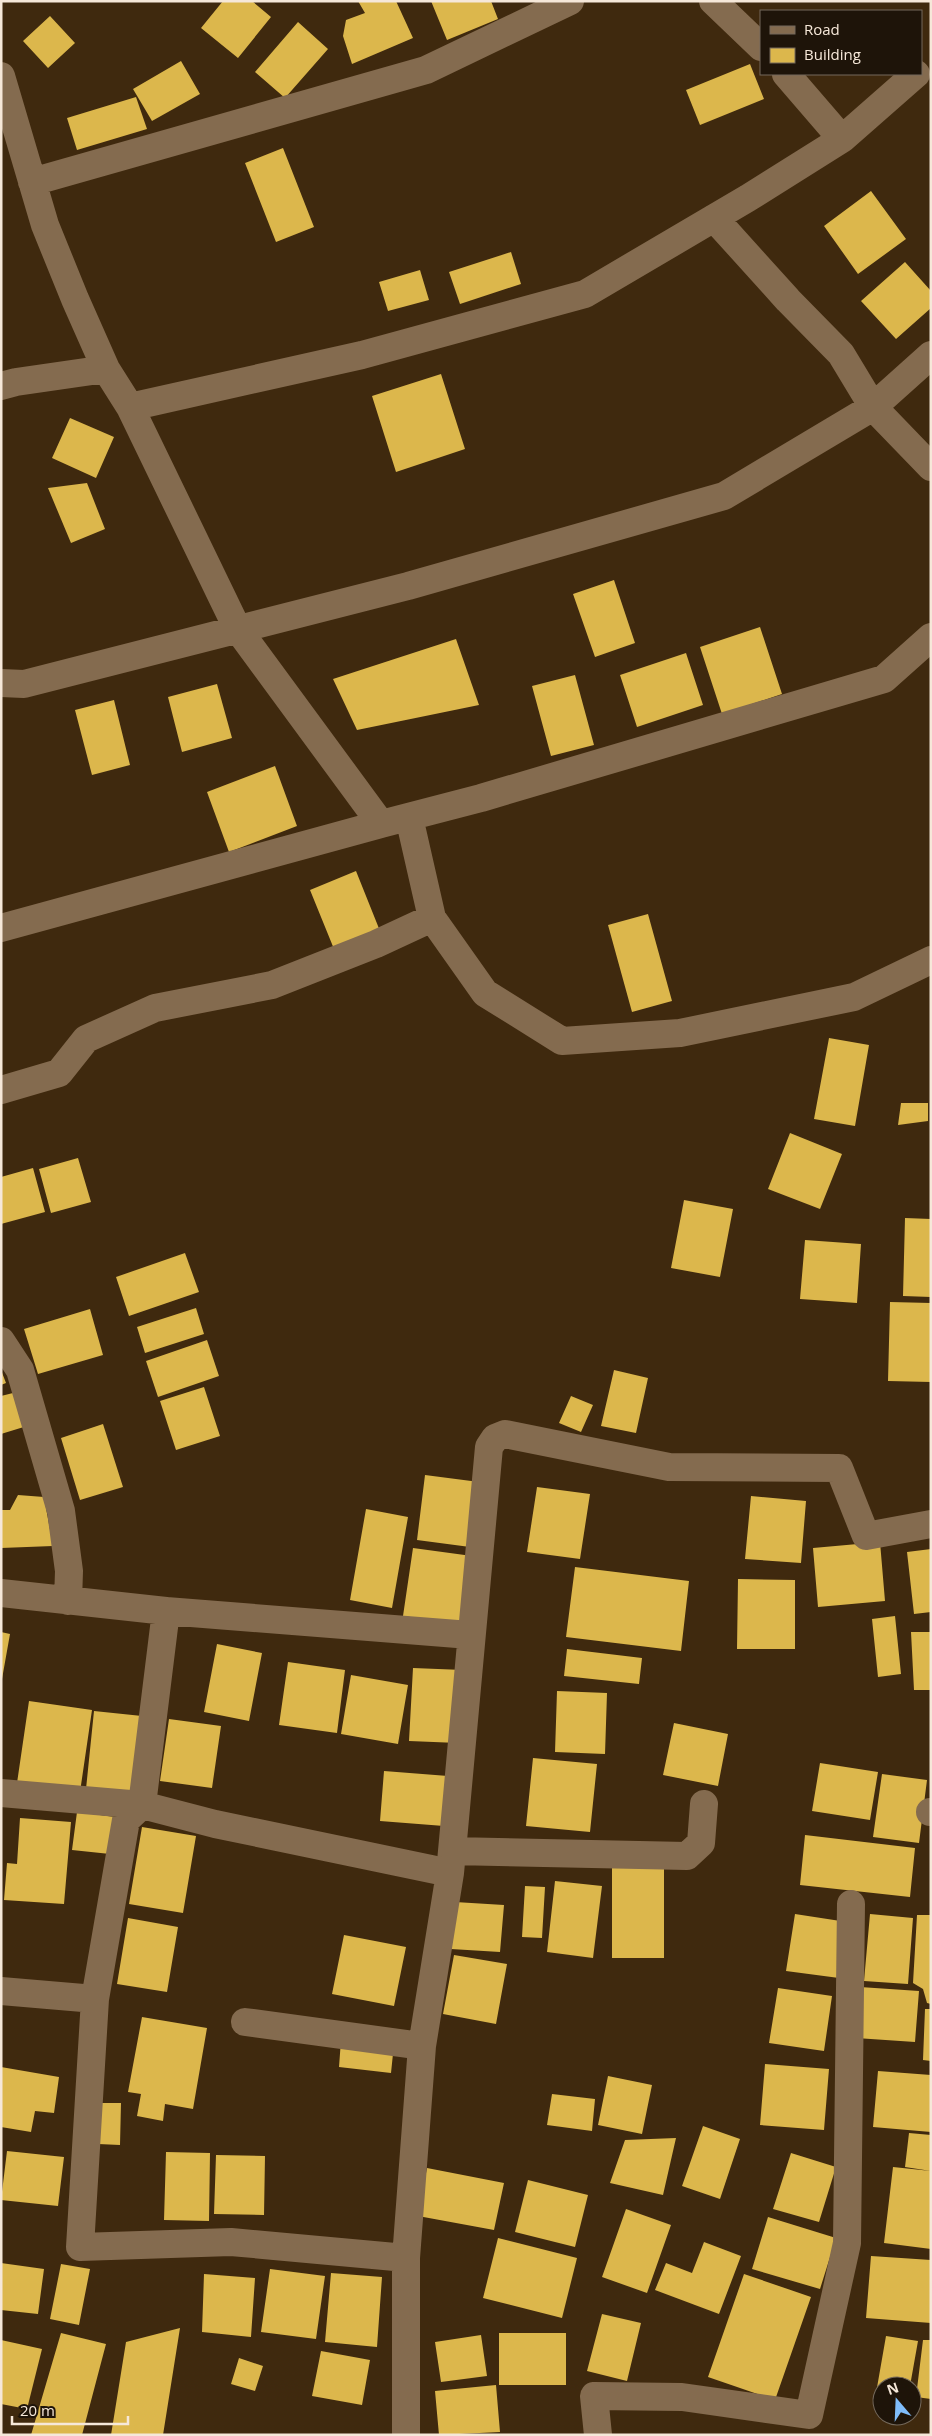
<svg xmlns="http://www.w3.org/2000/svg" width="932" height="2436" viewBox="0 0 932 2436" font-family="'Open Sans',sans-serif">
  <rect width="100%" height="100%" fill="#3f290e"/>
  <!-- building -->
  <path fill="#dcb74c" d="M223 1H252L271 17 238 58 201 28Z
    M358 1H396L413 38 352 64 343 36 346 20 365 13Z
    M431 1H491L498 19 447 40Z
    M50 16 75 43 48 68 23 41Z
    M298 22 328 49 285 98 255 72Z
    M181 61 200 94 152 121 133 89Z
    M750 64 764 99 700 125 686 90Z
    M136 97 147 129 77 150 67 118Z
    M283 148 314 227 276 242 245 163Z
    M871 191 906 239 858 274 824 226Z
    M511 252 521 284 460 304 449 272Z
    M905 262 931 291V308L896 339 861 301Z
    M420 270 429 300 388 311 379 282Z
    M441 374 465 449 396 472 372 396Z
    M70 418 114 437 96 478 52 458Z
    M87 483 105 529 71 543 48 488Z
    M614 580 635 643 595 657 573 594Z
    M760 627 782 694 722 714 700 647Z
    M456 639 479 705 357 730 333 679Z
    M686 653 703 705 637 727 620 675Z
    M575 675 594 745 551 756 532 686Z
    M217 684 232 738 182 752 168 697Z
    M114 700 130 765 92 775 75 710Z
    M275 766 297 826 229 852 207 792Z
    M356 871 380 931 334 949 310 890Z
    M648 914 672 1001 632 1012 608 925Z
    M829 1038 869 1045 855 1126 814 1119Z
    M901 1103H928V1121L898 1125Z
    M790 1133 842 1154 820 1209 768 1189Z
    M78 1158 91 1202 51 1213 39 1169Z
    M33 1168 45 1212 1 1224V1177Z
    M684 1200 733 1209 720 1277 671 1268Z
    M905 1218 931 1219V1297L903 1296Z
    M805 1240 861 1244 857 1303 800 1299Z
    M185 1253 199 1292 129 1316 116 1277Z
    M890 1302 931 1303V1382L888 1381Z
    M196 1308 204 1334 145 1353 137 1327Z
    M90 1309 103 1355 38 1374 24 1329Z
    M207 1340 219 1376 158 1397 146 1361Z
    M1 1370 6 1383 1 1385Z
    M614 1370 648 1378 636 1433 601 1426Z
    M204 1387 220 1436 176 1450 160 1401Z
    M17 1392 27 1426 1 1434V1396Z
    M571 1396 593 1405 581 1432 559 1423Z
    M103 1424 123 1487 80 1500 61 1438Z
    M425 1475 479 1482 470 1547 417 1540Z
    M537 1487 590 1494 580 1559 527 1552Z
    M18 1495 44 1497 53 1546 1 1548V1510H10Z
    M751 1496 806 1501 801 1563 745 1559Z
    M366 1509 408 1517 392 1608 350 1600Z
    M880 1542 885 1601 818 1607 813 1548Z
    M413 1548 472 1556 461 1624 403 1616Z
    M931 1549V1612L914 1614 907 1552Z
    M575 1567 689 1581 681 1651 566 1637Z
    M738 1579 795 1580V1649H737Z
    M895 1616 901 1674 878 1677 872 1619Z
    M1 1632 10 1634 2 1679H1Z
    M911 1632H931V1690H914Z
    M217 1644 262 1653 249 1721 204 1712Z
    M567 1649 642 1658 639 1684 564 1676Z
    M288 1662 345 1670 337 1733 279 1725Z
    M413 1668 463 1670 458 1743 409 1741Z
    M351 1675 408 1685 398 1744 341 1734Z
    M557 1691 607 1693 605 1754 555 1752Z
    M29 1701 92 1710 80 1792 17 1783Z
    M94 1711 142 1716 135 1794 86 1789Z
    M169 1719 221 1726 212 1788 160 1781Z
    M674 1723 728 1734 718 1786 663 1775Z
    M533 1758 597 1764 590 1832 526 1826Z
    M820 1763 878 1772 870 1820 812 1811Z
    M384 1771 448 1776 444 1826 380 1821Z
    M882 1774 927 1780 919 1843 873 1837Z
    M77 1812 115 1817 110 1854 72 1850Z
    M20 1818 71 1822 64 1904 4 1900 7 1863 17 1864Z
    M142 1827 196 1836 183 1913 129 1904Z
    M805 1835 915 1848 910 1897 800 1885Z
    M612 1864H664V1958H612Z
    M555 1881 602 1886 593 1958 547 1952Z
    M525 1886 545 1887 542 1938 522 1937Z
    M455 1902 504 1905 500 1952 451 1949Z
    M795 1914 847 1922 839 1978 786 1971Z
    M870 1914 913 1918 908 1984 864 1981Z
    M917 1915H931V2004L927 2003 923 1989 913 1983Z
    M128 1918 178 1927 167 1992 117 1984Z
    M344 1935 406 1947 394 2006 332 1994Z
    M454 1955 507 1964 496 2024 443 2014Z
    M860 1987 919 1991 915 2042 856 2038Z
    M778 1988 832 1996 824 2051 769 2043Z
    M925 2009H931V2061L923 2060Z
    M142 2017 207 2028 193 2109 165 2104 163 2121 137 2116 141 2094 128 2092Z
    M341 2040 394 2044 391 2073 339 2067Z
    M765 2064 829 2069 824 2130 760 2125Z
    M1 2067 59 2077 54 2113 35 2111 31 2132 1 2127Z
    M878 2071 931 2075V2132L873 2127Z
    M608 2076 652 2085 642 2134 598 2125Z
    M552 2094 595 2099 592 2131 547 2125Z
    M99 2103H121L120 2145 98 2144Z
    M703 2126 740 2139 720 2199 682 2186Z
    M909 2133 931 2135V2171L905 2167Z
    M676 2138 663 2195 610 2183 625 2140Z
    M7 2151 64 2157 58 2206 1 2200Z
    M166 2152 210 2153 209 2221 164 2220Z
    M791 2153 836 2167 819 2222 773 2209Z
    M216 2155 265 2156 264 2215 214 2214Z
    M893 2167 931 2171V2249L884 2243Z
    M427 2168 504 2183 494 2230 418 2216Z
    M528 2180 588 2195 575 2247 515 2232Z
    M626 2209 671 2225 647 2293 602 2277Z
    M768 2217 836 2238 820 2289 752 2269Z
    M498 2238 577 2258 562 2318 483 2298Z
    M704 2242 741 2256 719 2314 655 2290 666 2263 692 2273Z
    M871 2256 931 2260V2323L866 2318Z
    M1 2263 44 2269 38 2314 1 2310Z
    M61 2264 90 2269 79 2325 50 2319Z
    M270 2269 325 2276 316 2339 261 2332Z
    M331 2273 382 2277 377 2347 325 2342Z
    M204 2274 255 2278 251 2337 202 2332Z
    M744 2274 811 2297 775 2400 708 2377Z
    M602 2314 641 2323 627 2381 587 2371Z
    M180 2328 163 2435H111L126 2342Z
    M61 2333 106 2344 82 2435H31Z
    M499 2333H566V2385H499Z
    M481 2335 487 2376 441 2382 435 2342Z
    M886 2336 918 2341 910 2386H882V2400L875 2399Z
    M1 2340 42 2349 27 2409 1 2404Z
    M923 2340H931V2399L916 2397Z
    M321 2351 370 2360 362 2405 312 2396Z
    M239 2358 263 2366 255 2391 231 2384Z
    M496 2385 500 2432 439 2435 435 2391Z"/>
  <g fill="none" stroke-linecap="round" stroke-linejoin="round">
    <!-- minor -->
    <path stroke="#846b4f" stroke-width="28" d="M713 1 761 47
      M786 74 842 139 916 74
      M1 76 45 225 75 299 106 369 130 407 237 628 381 824 481 798 884 679 931 637
      M32 182 426 70 570 1
      M714 218 788 300 841 354 873 407 931 467
      M1 386 16 382 106 369
      M130 407 362 355 585 294 748 198 842 139
      M1 683 24 684 408 586 724 496 873 407 931 355
      M409 817 432 918 485 993 562 1041 680 1033 854 997 931 960
      M1 928 381 824
      M1 1090 59 1073 86 1039 155 1008 272 985 376 944 432 918
      M1 1341 20 1370 61 1511 69 1571 68 1601
      M1 1593 166 1611 470 1635
      M166 1611 142 1805 126 1820 95 1999 80 2247 231 2242 406 2258
      M1 1793 142 1805 215 1824 450 1873
      M930 1812H931
      M452 1851 687 1856 701 1843 704 1804
      M1 1991 95 1999
      M245 2022 422 2046
      M406 2435V2258L422 2046 450 1873 489 1447 495 1438 505 1434 669 1467 839 1468 866 1536 931 1524
      M598 2435 594 2396 682 2397 809 2415 847 2243 851 1904"/>
  </g>
  <!-- border -->
  <rect width="932" height="2436" fill="none" stroke="#f6e8d9" stroke-width="5"/>
  <!-- legend -->
  <rect x="760" y="10" width="162" height="65" fill="#1e1409" stroke="#74695c"/>
  <rect x="770" y="26" width="25" height="8" fill="#846b4f" stroke="#74695c"/>
  <text x="804" y="35" font-size="15" fill="#f6e8d9">Road</text>
  <rect x="770" y="48" width="25" height="15" fill="#dcb74c" stroke="#74695c"/>
  <text x="804" y="60" font-size="15" fill="#f6e8d9">Building</text>
  <!-- north arrow -->
  <g transform="translate(897 2401) rotate(341)"><circle r="24" fill="#1e1409" stroke="#74695c"/>
  <path d="M0-4L9 19L0 12L-9 19Z" fill="#80bdfa"/>
  <text y="-8" font-size="14" font-weight="bold" text-anchor="middle" fill="#f6e8d9">N</text>
  </g>
  <!-- scale -->
  <path d="M12 2416v8h116v-8" fill="none" stroke="#f6e8d9" stroke-width="2.5"/>
  <text x="20" y="2416" font-size="15" fill="#f6e8d9" stroke="#1e1409" stroke-width="4" paint-order="stroke">20 m</text>
</svg>
